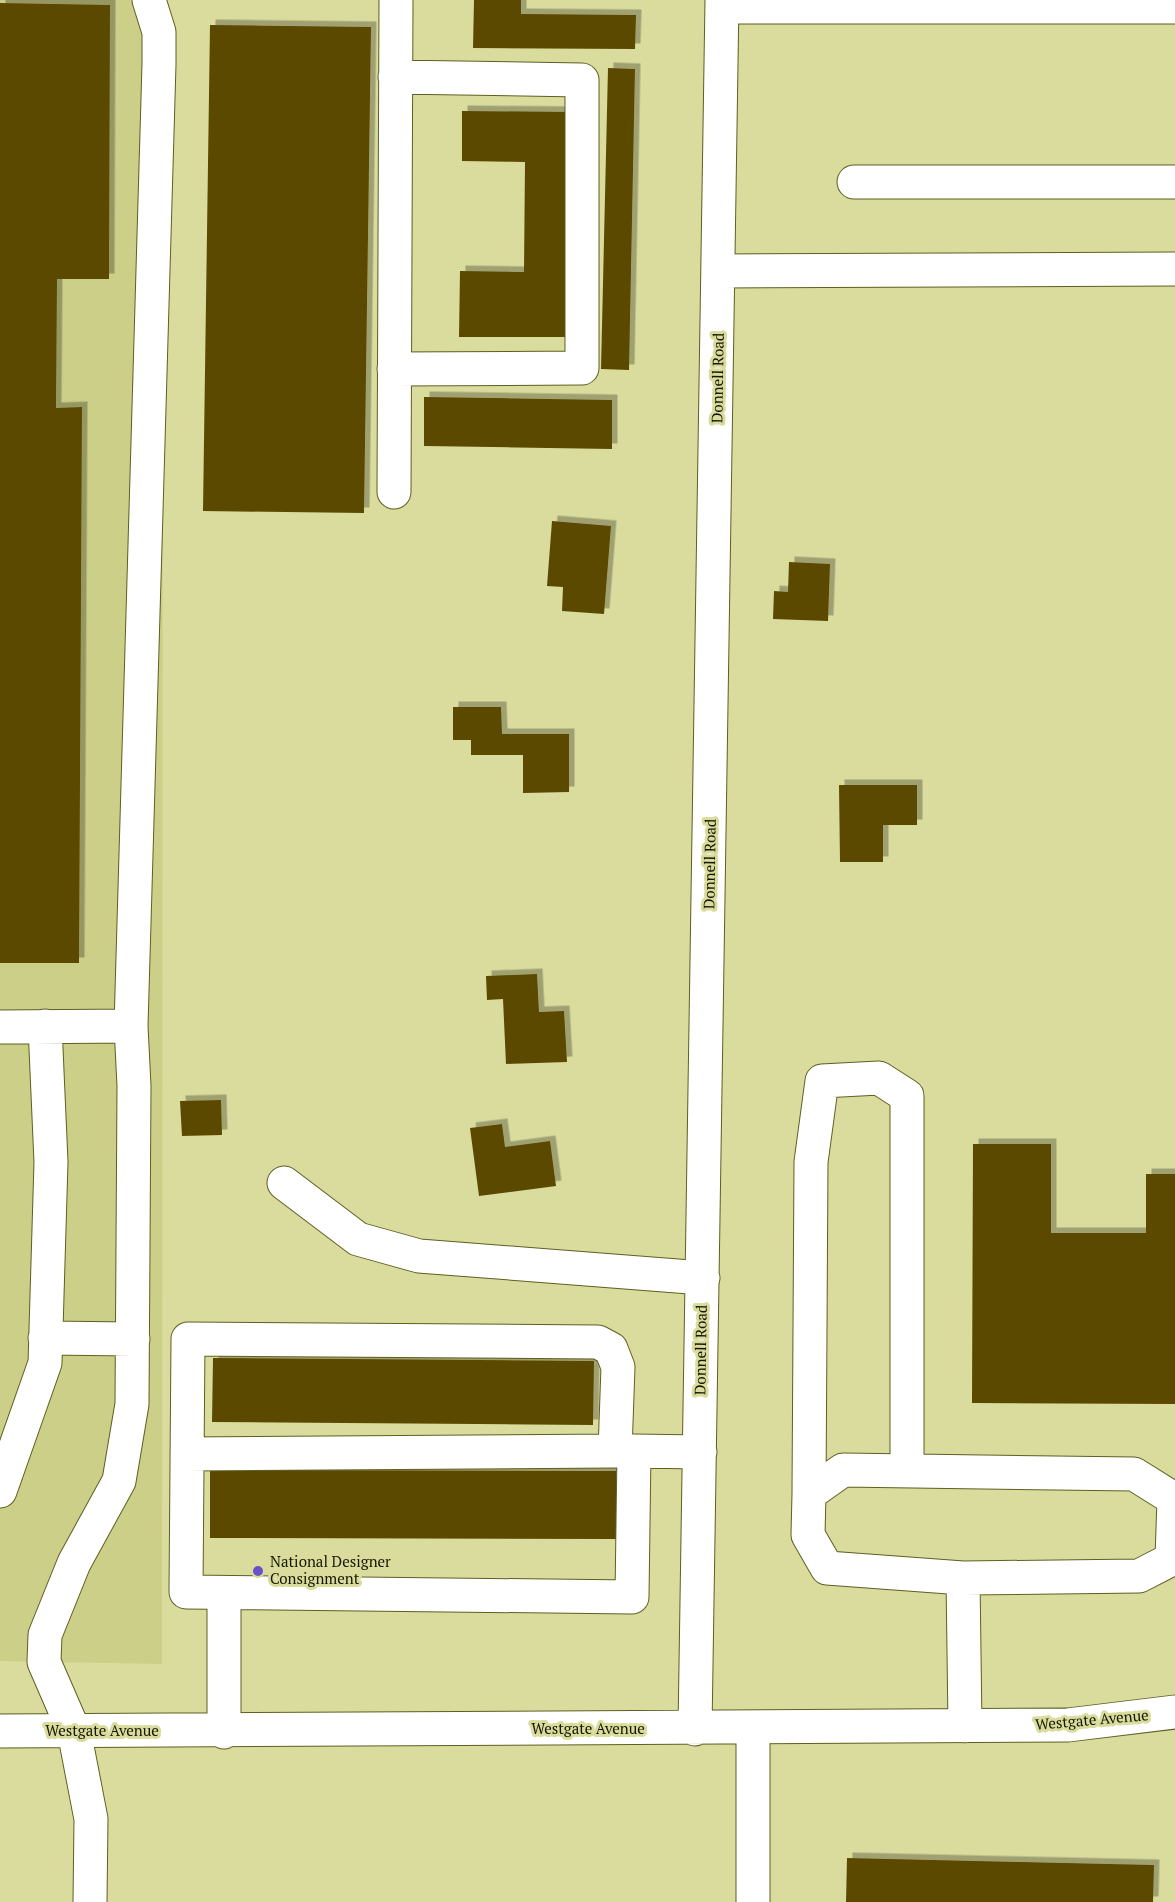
<svg xmlns="http://www.w3.org/2000/svg" width="1175" height="1902" viewBox="0 0 1175 1902" font-family="'PT Serif',serif">
  <defs>
    <filter id="shadow"><feDropShadow dx="5.5" dy="-5.5" stdDeviation="0" flood-color="#0004"/></filter>
  </defs>
  <rect width="100%" height="100%" fill="#d9dc9c"/>
  <!-- built -->
  <path fill="#cccf87" d="M0 0H163L162 1664 0 1661Z"/>
  <!-- building -->
  <path fill="#5c4801" filter="url(#shadow)" d="M474 0H521V14L636 15 635 49 473 48Z
    M0 3 110 5 109 279H57L56 408 82 407 79 963H0Z
    M210 25 371 27 364 513 203 511Z
    M608 68 635 69 629 370 601 369Z
    M462 111 575 112 574 337H459L460 271 524 272 525 162 462 161Z
    M424 397 612 400V449L424 446Z
    M552 521 611 526 604 614 562 611 563 587 547 586Z
    M789 562 830 564 828 621 773 619 774 591 788 592Z
    M453 707H501L502 734H569V792L523 793V755H471V740H453Z
    M839 785H917V825H883V862H840Z
    M537 974 539 1012 564 1011 567 1062 506 1064 503 999 487 1000 486 976Z
    M221 1100 222 1135 182 1136 180 1101Z
    M502 1124 505 1147 550 1141 556 1186 479 1196 470 1128Z
    M973 1144H1051V1233H1146V1174H1175V1404L972 1403Z
    M213 1358 594 1361 593 1425 212 1422Z
    M210 1470 616 1471V1539L210 1538Z
    M847 1858 1154 1865 1153 1902H846Z"/>
  <g fill="none" stroke-linecap="round" stroke-linejoin="round">
    <!-- minor casing -->
    <g stroke="#5e5f22" stroke-width="35">
      <path id="minor" d="M722 7H1175
        M854 182H1175
        M720 271 1175 269
        M394 369 582 368V80L395 77
        M394 492 396 0
        M0 1027 131 1026
        M284 1183 358 1239 419 1256 703 1278
        M45 1338 133 1339
        M634 1451 700 1452
        M187 1454 615 1451H634L632 1597 186 1592 188 1339 598 1342 611 1349 618 1367 615 1451
        M843 1470 1134 1474 1174 1499 1172 1559 1139 1576 963 1578 827 1568 808 1535 809 1494Z
        M0 1491 45 1363 51 1162 45 1026
        M809 1494 811 1162 822 1081 879 1078 907 1096V1470
        M963 1578 965 1726
        M224 1593V1732
        M695 1729 722 0
        M0 1731 1068 1725 1175 1712
        M90 1902 91 1819 74 1731 44 1662 45 1635 74 1563 119 1481 132 1404 134 1086 131 1026 159 64V32L149 0
        M753 1902V1728"/>
    </g>
    <!-- minor -->
    <use href="#minor" stroke="#fff" stroke-width="33"/>
  </g>
  <!-- markers -->
  <circle fill="#6d4fc8" stroke="#d9dc9c" stroke-width="2" cx="258" cy="1571" r="6"/>
  <g text-anchor="middle" stroke-width="6" stroke-linejoin="round" paint-order="stroke">
    <!-- street labels -->
    <g font-size="15" fill="#161601" stroke="#d9dc9c">
      <text transform="translate(718 378) rotate(-89)" y="5">Donnell Road</text>
      <text transform="translate(710 864) rotate(-89)" y="5">Donnell Road</text>
      <text transform="translate(701 1350) rotate(-89)" y="5">Donnell Road</text>
      <text transform="translate(1092 1720) rotate(-5)" y="5">Westgate Avenue</text>
      <text x="588" y="1734">Westgate Avenue</text>
      <text x="102" y="1736">Westgate Avenue</text>
    </g>
    <!-- poi labels -->
    <g font-size="15" fill="#161601" stroke="#d9dc9c" text-anchor="start">
      <text x="270" y="1567">National Designer<tspan x="270" dy="17">Consignment</tspan></text>
    </g>
  </g>
</svg>
